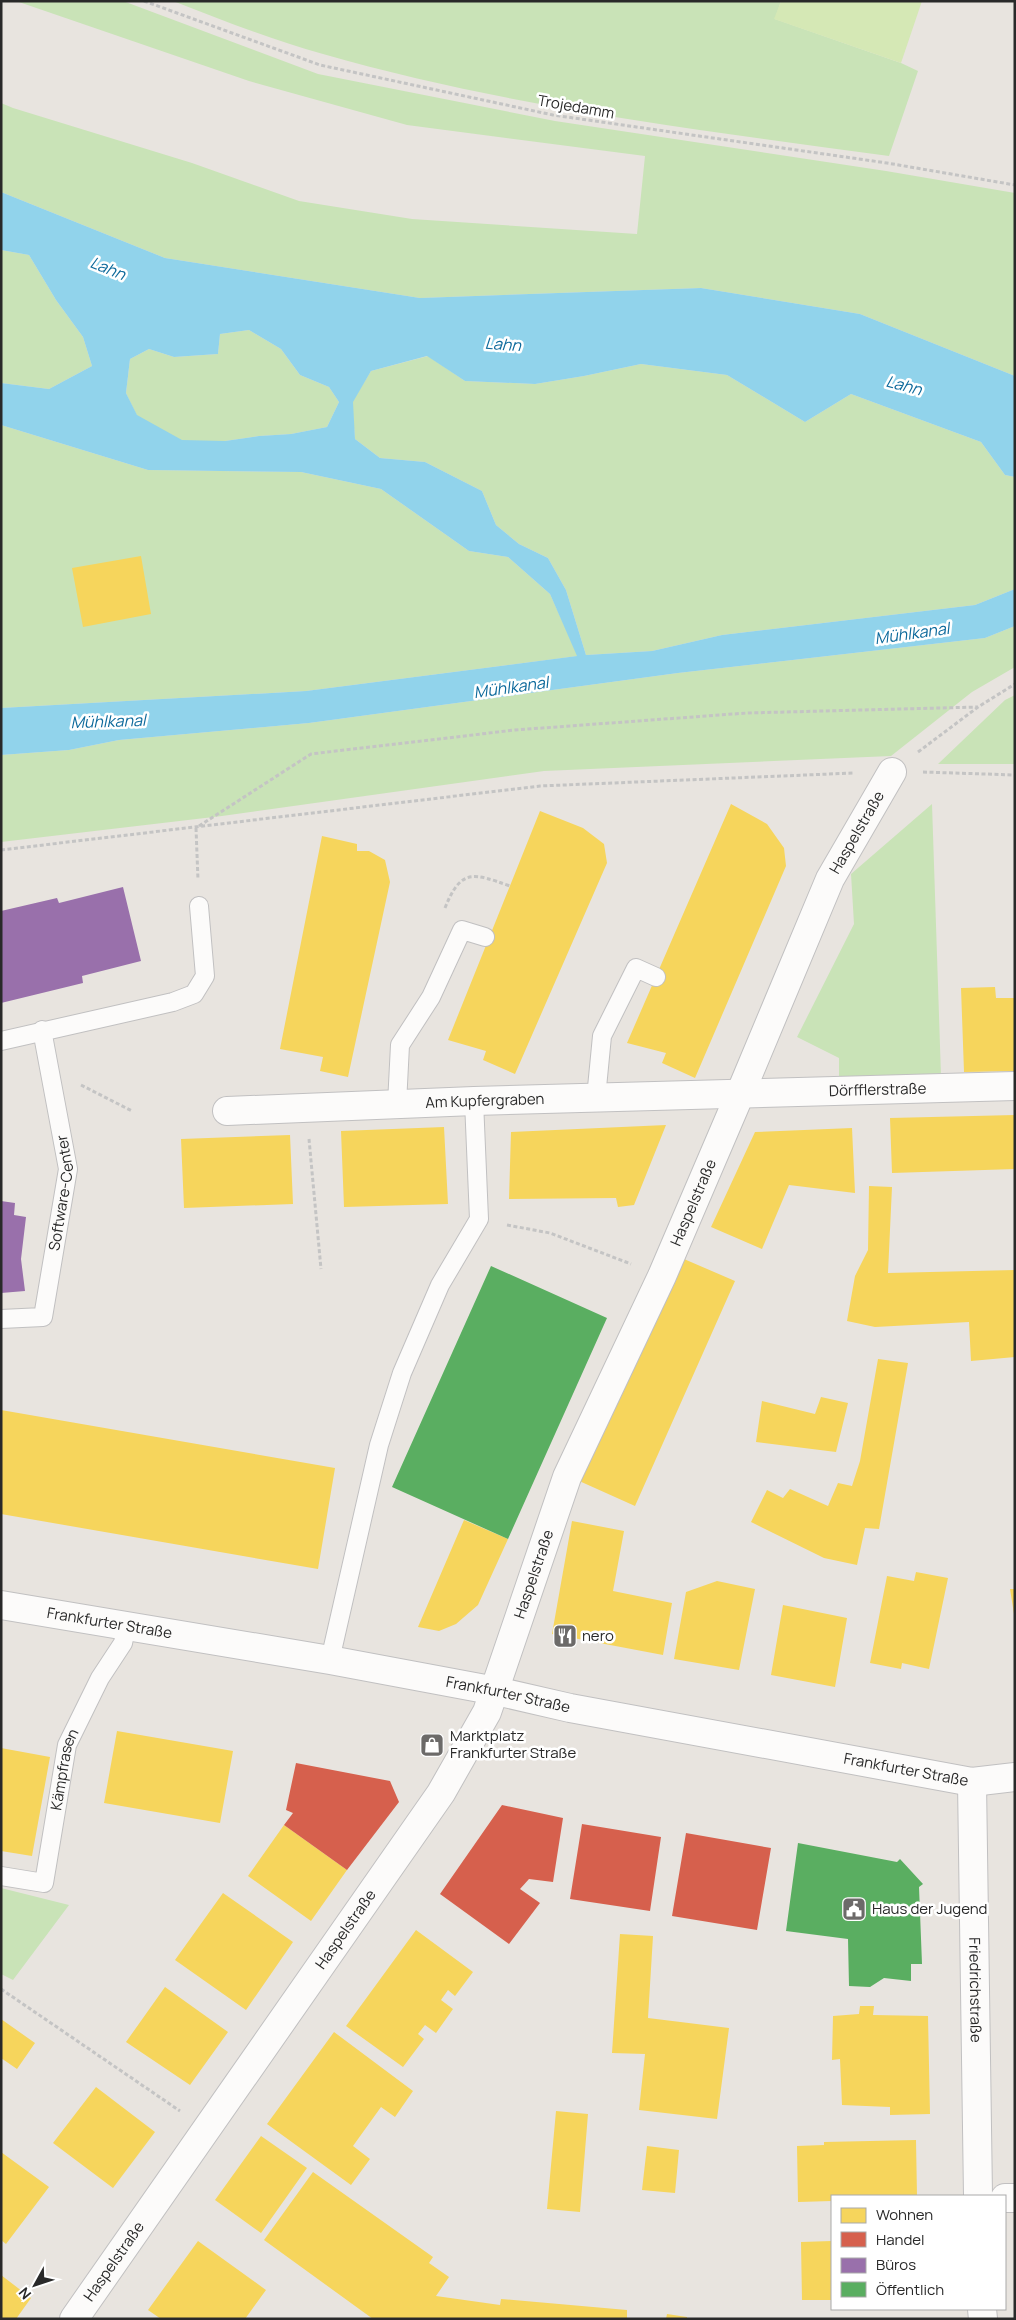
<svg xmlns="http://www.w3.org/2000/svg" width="1016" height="2320" viewBox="0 0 1016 2320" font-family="Manrope,sans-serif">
  <rect width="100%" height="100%" fill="#e8e4df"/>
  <!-- green -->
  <path fill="#c9e3b7" d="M16 1H123L318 74 555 121 886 171 1015 193V376L860 314 701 288 420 298 165 258 1 192V103L13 108 192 163 299 201 412 219 637 234 645 156 407 125 249 81Z
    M173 1H781L775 19 901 63 918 71 889 156C699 130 508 107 323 54 272 40 222 20 173 1Z
    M1 250 29 255 56 300 83 337 92 366 49 389 1 383Z
    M249 330 281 349 300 375 329 387 339 402 327 427 291 434 259 436 225 441H182L137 416 126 393 130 359 149 349 174 357 218 354 220 334Z
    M428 356 465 381 535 384 584 376 641 364 727 375 805 422 851 394 981 442 1005 475 1015 477V589L975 605 722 635 652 651 586 655 566 590 548 558 519 544 496 525 482 491 425 462 380 458 355 439 352 402 371 371Z
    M1 425 148 470 301 472 381 489 469 551 508 557 550 594 578 656 306 691 1 708Z
    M1015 626V667L972 692 891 756 544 771 222 816 1 842V755L69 750 119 740 309 723 678 673 985 638Z
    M1015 695V764H938L1005 700Z
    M932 804 941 1076 839 1080V1058L797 1037 854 924 851 874Z
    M1 1888 69 1905 13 1980 1 1974Z"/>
  <!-- pitch -->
  <path fill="#d5e8b5" d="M781 1H922L901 63 774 19Z"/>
  <!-- water -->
  <path fill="#91d3eb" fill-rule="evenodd" d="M1 192 165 258 420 298 701 288 860 314 1015 376V477L1005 475 981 442 851 394 805 422 727 375 641 364 584 376 535 384 465 381 427 356 371 371 353 402 355 439 380 458 425 462 482 491 496 525 519 544 548 558 566 590 586 655 652 651 722 635 975 605 1015 589V626L985 638 678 673 309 723 119 740 69 750 1 755V708L306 691 577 656 550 594 508 557 469 551 381 489 301 472 148 470 1 425V383L49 389 92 366 83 337 56 300 29 255 1 250ZM249 330 281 349 300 375 329 387 339 402 327 427 291 434 259 436 225 441 182 440 137 415 126 393 130 359 149 349 174 357 218 354 220 334Z"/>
  <!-- homes -->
  <path fill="#f6d55c" d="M141 556 151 614 83 627 72 568Z
    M731 804 767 824 784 848 786 866 695 1078 662 1063 666 1053 627 1043Z
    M540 811 583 828 604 844 607 863 515 1074 483 1060 486 1051 448 1040Z
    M322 836 357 844V851H369L385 860 390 882 348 1077 320 1071 323 1057 280 1049Z
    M995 987 996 998H1015V1071L964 1072 961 988Z
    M1015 1115V1169L892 1173 890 1118Z
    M666 1125 634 1205 618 1207 616 1198 509 1199 511 1132Z
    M444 1127 448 1204 344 1207 341 1131Z
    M852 1128 855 1193 789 1185 762 1249 711 1227 755 1132Z
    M290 1135 293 1204 184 1208 181 1139Z
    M869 1186 892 1187 888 1273 1015 1270V1357L971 1361 969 1322 875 1327 847 1321 855 1276 868 1250Z
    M677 1256 735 1281 635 1506 577 1480Z
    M878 1359 908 1363 879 1529 865 1528 857 1565 824 1558 751 1522 767 1490 783 1498 790 1489 828 1506 838 1483 852 1486 860 1461Z
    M821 1397 848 1403 836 1452 756 1442 762 1401 815 1414Z
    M1 1410 335 1468 318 1569 1 1514Z
    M464 1520 508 1539 478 1605 456 1624 439 1631 418 1627Z
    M572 1521 624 1531 613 1591 672 1603 663 1655 552 1634Z
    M916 1572 948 1578 929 1669 902 1663 901 1669 870 1663 887 1576 914 1581Z
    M717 1581 755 1589 739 1670 674 1659 686 1592Z
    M1010 1589H1015V1614H1014Z
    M783 1605 847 1618 835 1687 771 1675Z
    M117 1731 233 1751 220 1823 104 1803Z
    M1 1748 50 1757 32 1856 1 1851Z
    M284 1825 347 1870 311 1921 248 1876Z
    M223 1893 293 1942 246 2010 175 1960Z
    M416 1930 473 1972 455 1996 448 1990 441 2000 453 2009 436 2033 425 2025 418 2034 424 2039 403 2067 346 2026Z
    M620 1934 653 1936 648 2018 729 2028 717 2119 639 2110 645 2054 612 2053Z
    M165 1987 228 2032 190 2085 126 2042Z
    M860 2006H874L873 2015 928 2016 930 2114 890 2115V2107L842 2105 840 2059 832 2060 833 2016 859 2014Z
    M1 2019 35 2043 17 2069 1 2058Z
    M334 2032 413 2091 395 2117 381 2107 353 2146 370 2159 351 2185 267 2124Z
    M96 2087 155 2132 113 2188 53 2143Z
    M556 2111 588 2114 580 2212 547 2209Z
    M261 2136 307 2168 261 2233 215 2200Z
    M916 2140 917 2196H832V2201L798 2202 797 2146 824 2145V2142Z
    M647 2146 679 2150 675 2193 642 2190Z
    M1 2152 49 2187 6 2244 1 2240Z
    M313 2172 433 2257 429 2263 449 2277 436 2296 500 2305 501 2299 627 2310V2319H373L264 2240Z
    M198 2241 266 2290 245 2319H161L148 2310Z
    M832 2241V2300H802L801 2242Z
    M1 2275 31 2298 16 2319H1Z
    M667 2314 687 2317V2319H666Z"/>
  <!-- shops -->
  <path fill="#d6604d" d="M296 1763 390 1781 399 1802 347 1870 284 1825 293 1813 286 1810Z
    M502 1805 563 1818 553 1882 529 1879 520 1889 540 1903 509 1944 440 1894Z
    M582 1824 661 1837 650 1911 570 1899Z
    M686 1833 771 1848 757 1930 672 1916Z"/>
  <!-- offices -->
  <path fill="#9970ab" d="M123 887 141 961 82 976 83 983 1 1003V911L57 898 59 903Z
    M1 1201 15 1203 14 1215 26 1217 21 1259 25 1291 1 1293Z"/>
  <!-- public -->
  <path fill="#5aae61" d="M491 1266 607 1318 508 1539 392 1487Z
    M798 1843 897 1862 900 1859 923 1884 919 1887 922 1964H911V1981L884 1978 870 1987 849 1986 848 1939 786 1931Z"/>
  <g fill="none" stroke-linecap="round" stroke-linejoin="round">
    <!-- lane casing -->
    <g stroke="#c1c0c1" stroke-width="20">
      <g id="lane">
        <path d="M1 1041 173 1002 194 994 205 976 199 906"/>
        <path d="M596 1098 602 1036 636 968 656 977"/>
        <path d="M397 1104 400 1045 431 997 462 930 485 937"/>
        <path id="s1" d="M1 1319 43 1317 68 1169 42 1030"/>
        <path d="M330 1660 379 1445 402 1373 440 1285 479 1219 474 1101"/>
        <path id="s2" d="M1 1876 44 1883 67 1745 100 1678 123 1643 127 1625"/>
      </g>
    </g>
    <!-- street casing -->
    <g stroke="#c1c0c1" stroke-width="30">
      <g id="street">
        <path id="s3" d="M227 1111 474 1101 1015 1086"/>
        <path id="s4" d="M972 1782 978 2196"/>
        <path d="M1005 2198H1015"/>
        <path d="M982 2309 983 2319"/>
        <path id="s5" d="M74 2319 441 1793 487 1712 567 1477 662 1276 740 1094 830 879 892 772"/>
      </g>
    </g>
    <!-- secondary casing -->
    <g stroke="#c1c0c1" stroke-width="30">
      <g id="secondary">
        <path id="s6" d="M1 1605 330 1660 496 1691 570 1708 972 1782 1015 1777"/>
      </g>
    </g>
    <!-- path -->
    <path stroke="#c4c4c4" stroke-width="3" stroke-dasharray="4 2.5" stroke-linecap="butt" d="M144 1 320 65 553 115 887 163 1015 185
      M918 752 978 707 1015 684
      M923 772 1015 775
      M199 826 311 754 515 730 747 713 978 707
      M196 828 198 880
      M1 850 540 786 854 773
      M445 908C461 868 473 873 510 886
      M81 1085 132 1111
      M309 1139 321 1269
      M507 1225 550 1233 631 1264
      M1 1989 180 2111"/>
    <!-- lane -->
    <use href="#lane" stroke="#fcfbfa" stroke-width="18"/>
    <!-- street -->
    <use href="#street" stroke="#fcfbfa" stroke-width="28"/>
    <!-- secondary -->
    <use href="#secondary" stroke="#fcfbfa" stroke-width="28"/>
  </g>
  <!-- icons -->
  <defs>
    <g id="restaurant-square" transform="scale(1.25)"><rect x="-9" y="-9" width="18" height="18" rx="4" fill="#6c6a69" stroke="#fff"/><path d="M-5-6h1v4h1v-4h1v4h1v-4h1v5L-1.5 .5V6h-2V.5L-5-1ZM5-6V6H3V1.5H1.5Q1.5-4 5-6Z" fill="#fff"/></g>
    <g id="shop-square" transform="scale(1.25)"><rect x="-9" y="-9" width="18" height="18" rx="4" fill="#6c6a69" stroke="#fff"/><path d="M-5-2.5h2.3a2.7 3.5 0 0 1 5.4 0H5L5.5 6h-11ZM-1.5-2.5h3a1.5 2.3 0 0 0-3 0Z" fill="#fff"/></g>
    <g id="civic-square" transform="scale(1.25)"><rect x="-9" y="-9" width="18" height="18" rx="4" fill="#6c6a69" stroke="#fff"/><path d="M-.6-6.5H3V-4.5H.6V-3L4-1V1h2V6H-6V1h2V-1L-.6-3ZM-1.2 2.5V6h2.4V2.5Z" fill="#fff"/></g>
  </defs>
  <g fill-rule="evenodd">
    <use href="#restaurant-square" x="565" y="1636"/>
    <use href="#shop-square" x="432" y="1745"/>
    <use href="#civic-square" x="854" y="1909"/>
  </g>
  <g text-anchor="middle" stroke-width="5" stroke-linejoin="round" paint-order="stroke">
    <!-- street labels -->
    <g font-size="15" fill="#292929" stroke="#fff">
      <text transform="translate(576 107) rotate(10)" y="5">Trojedamm</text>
      <text dy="5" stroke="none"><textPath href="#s5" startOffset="1690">Haspelstraße</textPath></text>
      <text dy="5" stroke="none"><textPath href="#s3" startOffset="651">Dörfflerstraße</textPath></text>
      <text dy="5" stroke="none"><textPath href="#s3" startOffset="258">Am Kupfergraben</textPath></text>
      <text dy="5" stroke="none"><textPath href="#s1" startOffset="168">Software-Center</textPath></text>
      <text dy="5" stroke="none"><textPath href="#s5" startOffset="1285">Haspelstraße</textPath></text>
      <text dy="5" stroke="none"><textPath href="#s5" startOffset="880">Haspelstraße</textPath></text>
      <text dy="5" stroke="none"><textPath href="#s6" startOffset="110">Frankfurter Straße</textPath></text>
      <text dy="5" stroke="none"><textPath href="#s6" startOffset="515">Frankfurter Straße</textPath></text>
      <text dy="5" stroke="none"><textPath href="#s6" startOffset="920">Frankfurter Straße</textPath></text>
      <text dy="5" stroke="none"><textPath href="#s2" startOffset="159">Kämpfrasen</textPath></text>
      <text dy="5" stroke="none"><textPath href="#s5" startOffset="475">Haspelstraße</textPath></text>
      <text dy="5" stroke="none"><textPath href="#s4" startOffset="208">Friedrichstraße</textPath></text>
      <text dy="5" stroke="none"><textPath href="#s5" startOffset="70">Haspelstraße</textPath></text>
    </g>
    <!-- poi labels -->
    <g font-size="15" fill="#292929" stroke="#fff" text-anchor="start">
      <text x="582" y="1641">nero</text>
      <text x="450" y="1741">Marktplatz<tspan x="450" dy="17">Frankfurter Straße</tspan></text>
      <text x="872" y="1914">Haus der Jugend</text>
    </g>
    <!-- water labels -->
    <g font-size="16" font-style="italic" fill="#0c699b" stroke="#fff">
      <text transform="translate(108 268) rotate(22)" y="6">Lahn</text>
      <text transform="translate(503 344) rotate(4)" y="6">Lahn</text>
      <text transform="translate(904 385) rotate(15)" y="6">Lahn</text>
      <text transform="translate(912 633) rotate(-8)" y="6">Mühlkanal</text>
      <text transform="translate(511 687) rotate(-8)" y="6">Mühlkanal</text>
      <text transform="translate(108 721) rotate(-2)" y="6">Mühlkanal</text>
    </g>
  </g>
  <!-- border -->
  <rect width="1016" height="2320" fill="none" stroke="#292929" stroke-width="5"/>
  <!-- legend -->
  <rect x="831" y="2195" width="175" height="115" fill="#ffffff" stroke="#a9a9a9"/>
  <rect x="841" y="2208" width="25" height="15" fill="#f6d55c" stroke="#a9a9a9"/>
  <text x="876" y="2220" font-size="15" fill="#292929">Wohnen</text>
  <rect x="841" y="2232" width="25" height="15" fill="#d6604d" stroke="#a9a9a9"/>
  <text x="876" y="2245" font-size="15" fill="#292929">Handel</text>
  <rect x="841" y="2258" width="25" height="15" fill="#9970ab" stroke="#a9a9a9"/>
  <text x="876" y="2270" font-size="15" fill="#292929">Büros</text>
  <rect x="841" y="2282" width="25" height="15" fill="#5aae61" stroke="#a9a9a9"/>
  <text x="876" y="2295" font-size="15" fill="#292929">Öffentlich</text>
  <!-- north arrow -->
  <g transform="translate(35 2285) rotate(230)" stroke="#ffffff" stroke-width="4" paint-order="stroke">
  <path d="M0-4L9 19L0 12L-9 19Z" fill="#292929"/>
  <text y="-8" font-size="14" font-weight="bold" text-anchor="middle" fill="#292929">N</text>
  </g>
</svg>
